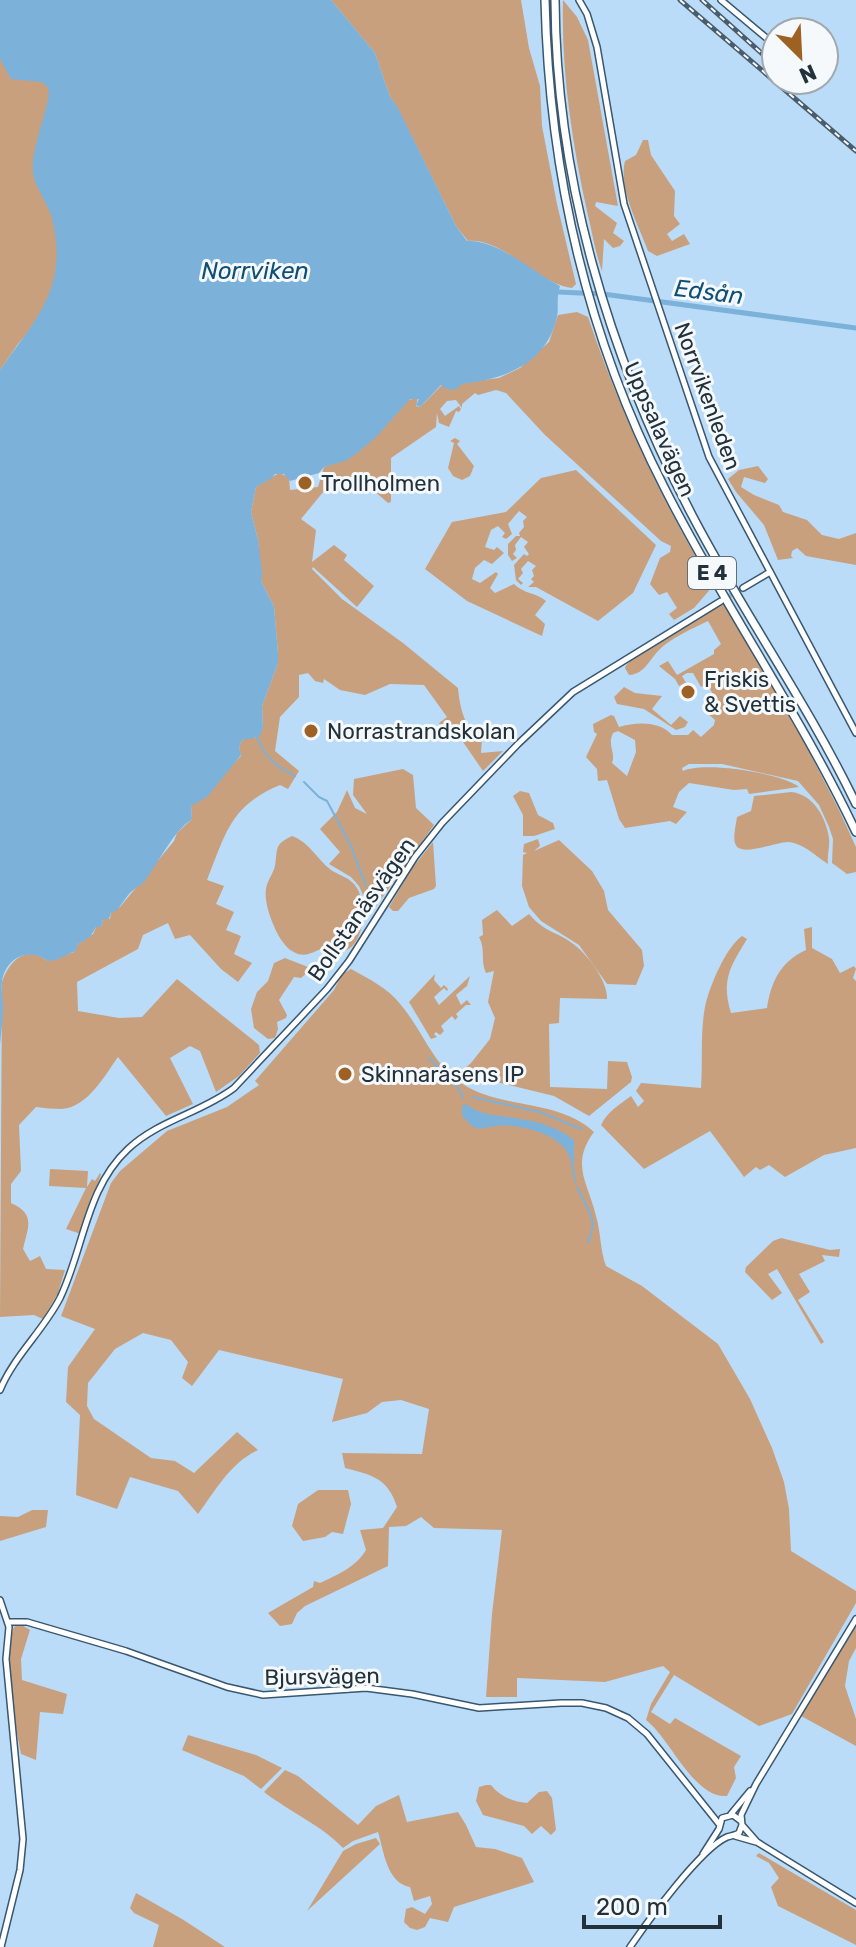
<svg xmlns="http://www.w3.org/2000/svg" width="856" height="1947" viewBox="0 0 856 1947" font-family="Rubik,sans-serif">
  <rect width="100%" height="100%" fill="#badcf8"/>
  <!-- green -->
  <path fill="#c9a07d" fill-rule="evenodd" d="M331 0H521L529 48 540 86 542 126 557 204 576 284 572 288C535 283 504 238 468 241L456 226 397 107 390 97 375 53Z
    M563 0 577 17 588 40 618 206 596 202 595 206 617 223 613 233 624 241 620 246 613 248 604 239 602 271C595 252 592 231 587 211 572 142 561 70 563 0Z
    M0 3 74 72 82 269 18 344 0 370Z
    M643 140H648L651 155 675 191 674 216 680 224 667 234 672 241 684 234 690 244 657 256 648 251C639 226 618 189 625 161L636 155Z
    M577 312 588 317C620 412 661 500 713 586L694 608 674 620 669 614 677 608 667 592 659 595 650 584 660 558 670 552 671 546 661 541 545 435 506 393 496 390 478 395 475 393 462 404V408L456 400 447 401 440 409 445 416 459 406 461 409 459 412 456 411 449 427 439 423 437 413 436 427 391 458V502L388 503 356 475 337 484 333 480 301 519 316 530 312 562 334 545 347 555 344 560 374 586 357 607 313 567 312 569 342 599 403 643 458 688C460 708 464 728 482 739L481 753 503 751 483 771 450 723 441 727 439 723 447 717 424 685 390 684 365 695 340 690 324 679 323 683 315 681 308 673 299 675V697L280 717 275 751 299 771 288 789 280 785C230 806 226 833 207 880L224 886 216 904 234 912 226 930 241 936 234 954 252 963 238 982 221 969 190 935 175 939 168 923 143 935 138 949 77 982 78 1011 119 1018 142 1017 177 979 259 1045 260 1053 239 1076 216 1092 200 1051 190 1046 170 1058 193 1104 166 1116 118 1057C105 1075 88 1107 62 1109 53 1109 44 1108 36 1107L19 1125 21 1171 11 1184V1203C36 1214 28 1227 23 1249L30 1261 40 1256 46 1269 65 1270 58 1293 43 1319 34 1315 0 1317 2 982C9 960 27 944 48 961L74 952 78 944 93 934 96 927H101L103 919H110L111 911 120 907 174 841 177 833 192 819 191 806 241 756 239 747 242 740 249 737 257 738 263 728 262 706 278 663V653L274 607 261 581 258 540 251 512 256 487 279 473 289 477 290 490 318 487 324 467C365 455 381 429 408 400L418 398 416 406 420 407 442 385 499 378 520 368 549 342 558 315Z
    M455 438 460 441 457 444 474 466 470 476 462 480 453 476 448 468 454 443 450 441Z
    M758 466 768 479 765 483 744 477 741 487 754 495 779 505 783 512 807 520 822 535 839 539 856 533V565L806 556 797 548 792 551 791 556 793 558 778 560 764 525 736 492 728 479 739 470Z
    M576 470 656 545 633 593 598 621 536 587H528L534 582 531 579 534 576 532 570 536 566 528 561 521 569 523 573 518 579 523 583 521 585 516 580 514 565 524 554 527 556 529 554 524 547 528 542 521 537 515 545 516 550 513 554 517 558 512 561 508 555V544L516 536H520L519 533 524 527 523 521 527 517 519 511 508 524 512 534 506 539 502 537 505 533 498 526 491 530 485 547 494 550 497 547 504 553 492 564 484 560 475 568 472 579 480 583 496 572 498 574 490 588 495 593 514 584C524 594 535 592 546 601L535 615 545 624 542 636 467 601 425 569 452 522 506 512 541 478Z
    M724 603 799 732 839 810 856 847V872L847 874 832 863 833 839 829 827 819 805 798 781 722 764H689L682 768 683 771C703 761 782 773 799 787L749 794 747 789 734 790 689 783 679 792 673 807 687 812 676 824 670 821 625 828 619 819 607 780 598 781 597 769 586 757 597 734 594 732 593 724 611 715 614 716 619 727C637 722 659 721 672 735H688L693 730 701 737 714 725 715 720 707 713 717 701 707 684 701 687 693 673H687L682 676 686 683 679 686 675 679 659 666 668 661 677 675 714 654V650L721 644 708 621C692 629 670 638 658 651 648 662 644 674 629 675L625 668C632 652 704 614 724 603ZM618 731 635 740 636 752 627 776 612 763C616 752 607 746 613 733Z
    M624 687 635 693 662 696 652 709 671 725 680 716 688 722 685 727 676 730 644 709 617 704 614 697Z
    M403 769 413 775 416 808 434 825 371 913 359 886 351 877 329 864 340 852 320 829 337 812 347 790 355 808 367 814 353 795 354 779Z
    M520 791 529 793 538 815 553 823 555 829 534 836H523V815L513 796Z
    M791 792C813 794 826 817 829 838 830 847 827 855 828 864 815 856 805 844 789 842 777 841 739 859 735 843 733 837 736 824 737 817L751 811 754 796Z
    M292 836C309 842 317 859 331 870 340 876 350 877 357 888 367 906 365 942 345 951 319 938 312 964 292 951 278 943 263 905 266 889 267 881 273 874 275 866 278 847 274 845 292 836Z
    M538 839 540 846 534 851 559 840 592 871 604 891 608 910 642 950 644 966 636 985 607 984 579 945 541 921 529 907 522 886 523 855 527 853 523 852 524 844Z
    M433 842 436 886 434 889 409 898 398 911H393L389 907 413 867Z
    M497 910 512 926 529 914C546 934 558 931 576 946 589 957 608 982 607 999L560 998 559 1023 549 1024 550 1087 607 1089 608 1061 627 1062 632 1077 631 1082 589 1116 554 1096 459 1073 471 1063 490 1039 495 1018 488 1002 494 971 486 973C480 960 486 950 479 937L483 935 482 920Z
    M812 927V948L832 959 840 973 854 966 856 969 853 978 856 981V1148L824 1155 785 1177 769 1165 760 1170 756 1167 744 1177 710 1131 644 1169 601 1125C607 1112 619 1105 631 1096L638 1107 644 1101 636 1091 641 1083 701 1088C703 1062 700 1033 705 1007 709 987 726 947 742 936L747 939C730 967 721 980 731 1013L767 1008C771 982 780 962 806 950L804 929Z
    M285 958 308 967 309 971 301 978 294 977 279 1000 287 1015 286 1018 277 1022 278 1029 275 1038 268 1039 254 1028 251 1009 257 992 268 981 274 963Z
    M351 969C369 979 388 988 401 1005 423 1031 432 1063 461 1083 501 1110 557 1098 594 1132 570 1164 588 1183 596 1216 601 1233 600 1250 606 1266L642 1286 718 1344 750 1399 772 1448 784 1482 789 1509 791 1551 856 1591V1603L792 1714 759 1726 674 1675 651 1712 670 1724 675 1718 741 1756 734 1767 736 1778 727 1796C694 1799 670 1738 646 1720L651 1704 670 1672 663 1666 605 1682 517 1678V1697H486L492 1614 502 1530 434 1528 421 1517 406 1526 389 1527 388 1566 305 1606 297 1613 292 1624 280 1626 268 1613 313 1587 314 1581 320 1583C337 1575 356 1567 366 1550L360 1530 383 1528 397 1507C388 1478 372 1475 345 1468L342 1453 422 1454 429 1409 401 1400 382 1402 367 1413 332 1422 343 1379 219 1350 192 1386 182 1378 188 1362 171 1340 143 1333 115 1349 88 1383 87 1406 94 1419 151 1458 175 1461 194 1473 237 1432 258 1450C231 1462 215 1491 198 1514L178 1491 130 1477 117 1509 76 1495 80 1415 66 1402 68 1367 95 1329 61 1316 111 1183 120 1171 167 1131 227 1107 259 1085 255 1081 334 990 342 974Z
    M435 974 434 980 441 988 444 985 448 989 447 991 444 988 434 997 439 1005 470 976 467 986 456 995 461 1005 467 1000 471 1005H466L456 1014 458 1017 455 1020 452 1016 441 1026 444 1031 440 1035 436 1032 434 1034 437 1037 431 1039 409 1002Z
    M50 1169 88 1171 87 1187 92 1179 95 1181 100 1173 101 1174 81 1234 66 1229 86 1188 49 1186Z
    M781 1238 830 1250 840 1249 839 1257 822 1255 825 1261 799 1274 810 1292 798 1300 824 1342 821 1344 777 1269 768 1274 782 1293 772 1300 745 1272 746 1267 773 1241Z
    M318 1490H348L351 1504 343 1534 332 1532 325 1537 303 1541 292 1526 298 1504Z
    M32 1510H48L46 1527 0 1541V1516L18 1517Z
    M856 1623V1648L849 1661 845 1686 856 1719V1746L801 1716Z
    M20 1624 30 1630 21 1659 22 1680 67 1694 63 1714 40 1712 36 1760 21 1754C14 1715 0 1665 14 1627Z
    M188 1735 256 1755 282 1768 261 1789 244 1776 182 1750Z
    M285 1770 298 1776 358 1825 376 1806 399 1795 407 1822 458 1812 466 1825 476 1847 495 1849 522 1858 534 1882 454 1907 448 1922 430 1918 425 1927 417 1930 410 1928 404 1922 406 1909 412 1907 425 1914 432 1904 430 1896 414 1901 410 1887C387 1883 384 1852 378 1832L353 1841 343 1848C321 1825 290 1812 264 1792Z
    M486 1785H491C499 1796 513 1802 527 1803L539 1792 547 1791 552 1798 556 1830 551 1835 541 1826 532 1834 524 1826 483 1815 476 1801 479 1787Z
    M376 1838 380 1844 307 1911 343 1851 356 1844Z
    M759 1853 856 1910V1945L778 1906 771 1887 779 1878 769 1863 756 1856Z
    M136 1893 182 1919 225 1947H153L159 1925 134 1913 130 1908Z"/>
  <!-- water -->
  <path fill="#7cb1da" d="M0 0H331L375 53 390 97 397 106 456 226 467 241C497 239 533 272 560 286 556 297 559 307 557 317 546 365 504 379 461 384L459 388 449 390 441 385 420 407 416 405 419 399H410L376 437 356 454 345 461 324 467 319 473 290 481 284 474H275L272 478 256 487 251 512 258 540 262 573 261 581 274 607 278 653V663L262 706 263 728 259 737 242 740 239 747 241 755 207 797 191 806 192 819C171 834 161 859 146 879 142 885 138 886 132 891 126 896 122 905 116 911L111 912 109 919H103L101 927H96L90 937 78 944 76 951C66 954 59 961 48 961 29 946 5 958 2 982 1 990 3 999 3 1007 3 1020 1 1033 0 1045V370C37 318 69 286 52 218 48 204 38 192 34 178 28 156 46 117 49 93L47 86 41 82 11 79 0 59Z
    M466 1104C482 1117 502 1115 521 1119 540 1122 559 1128 574 1140V1163H571C569 1135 519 1123 496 1126 489 1126 484 1130 477 1128 470 1126 466 1120 462 1115V1106Z"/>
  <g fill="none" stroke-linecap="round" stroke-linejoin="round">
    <!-- stream -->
    <path stroke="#7cb1da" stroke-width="2" d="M257 738C265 758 277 767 295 776
      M304 782 319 797 327 801 351 846 366 886
      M429 1058 459 1089 463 1098
      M472 1097 540 1112 581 1129
      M572 1163 575 1181
      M577 1187 591 1215 593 1226 588 1243"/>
    <!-- canal -->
    <path stroke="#7cb1da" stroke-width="5" d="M558 292 603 294 856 328"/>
    <!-- tertiary-tunnel -->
    <path stroke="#9cbad2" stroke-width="5" stroke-dasharray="5 2.5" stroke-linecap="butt" d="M722 600 743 588"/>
    <!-- tertiary casing -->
    <g stroke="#39576f" stroke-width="8">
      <path id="tertiary" d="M721 0 776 46
        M743 588 770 572
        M0 1390C14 1356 43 1331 60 1298 84 1248 86 1188 128 1149 159 1120 201 1113 234 1088L327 989 349 961 415 857 442 823 518 744 573 692 721 601
        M0 1600 9 1627 6 1659 23 1839 20 1870 1 1947
        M8 1622H27L126 1651 227 1687 263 1695 366 1688 412 1694 479 1708 561 1703H582L606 1708 628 1718 647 1734 719 1824
        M731 1814 750 1791
        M742 1825 757 1842 856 1903
        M735 1836 756 1842
        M703 1854 719 1829 722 1818 733 1815 741 1821
        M630 1947C648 1921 700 1849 727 1837 731 1836 735 1835 739 1833L742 1825 741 1815 756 1784 856 1619"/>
    </g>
    <!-- secondary casing -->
    <g stroke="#39576f" stroke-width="8">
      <path id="secondary" d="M579 0 587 14 597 47 624 204 709 457 856 733"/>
    </g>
    <!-- motorway casing -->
    <g stroke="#39576f" stroke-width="10">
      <path id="motorway" d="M545 0C549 170 587 337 665 489 724 606 800 714 856 832
        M555 0C556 180 609 356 692 515 743 613 808 704 856 804"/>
    </g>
    <!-- tertiary -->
    <use href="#tertiary" stroke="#fff" stroke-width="5"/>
    <!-- secondary -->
    <use href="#secondary" stroke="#fff" stroke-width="5"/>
    <!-- motorway -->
    <use href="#motorway" stroke="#fff" stroke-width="7"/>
    <!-- rail casing -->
    <g stroke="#4a5d6c" stroke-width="5">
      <path id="rail" d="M680 0 856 151
        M702 0 776 66"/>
    </g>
    <!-- rail -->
    <use href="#rail" stroke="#f5f9fc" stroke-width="2" stroke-dasharray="6" stroke-linecap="butt"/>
  </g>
  <!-- markers -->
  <g fill="#9d6123" stroke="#f5f9fc" stroke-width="3">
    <circle cx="305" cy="483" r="8"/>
    <circle cx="688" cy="692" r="8"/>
    <circle cx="311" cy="731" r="8"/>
    <circle cx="345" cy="1074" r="8"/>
  </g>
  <g text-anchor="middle" stroke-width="6" stroke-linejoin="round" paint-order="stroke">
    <!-- shield labels -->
    <rect fill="#f5f9fc" stroke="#626d75" stroke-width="2" x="688" y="557" width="48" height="32" rx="6"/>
    <g font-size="20" font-weight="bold" fill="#23313b">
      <text x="712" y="580">E 4</text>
    </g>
    <!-- street labels -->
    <g font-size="22" fill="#23313b" stroke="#f5f9fc">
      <text transform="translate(708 396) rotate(70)" y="8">Norrvikenleden</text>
      <text transform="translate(660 429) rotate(66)" y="8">Uppsalavägen</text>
      <text transform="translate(361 909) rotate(-55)" y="8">Bollstanäsvägen</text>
      <text transform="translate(322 1676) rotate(-1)" y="8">Bjursvägen</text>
    </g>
    <!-- poi labels -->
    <g font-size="22" fill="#23313b" stroke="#f5f9fc" text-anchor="start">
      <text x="321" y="491">Trollholmen</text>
      <text x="704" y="687">Friskis<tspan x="704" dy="25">&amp; Svettis</tspan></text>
      <text x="327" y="739">Norrastrandskolan</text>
      <text x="361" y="1082">Skinnaråsens IP</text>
    </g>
    <!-- water labels -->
    <g font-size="24" font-style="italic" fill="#104f76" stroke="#f5f9fc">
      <text x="255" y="279">Norrviken</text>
      <text transform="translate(709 292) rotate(7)" y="8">Edsån</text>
    </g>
  </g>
  <!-- north arrow -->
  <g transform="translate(800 56) rotate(156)"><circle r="38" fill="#f5f9fc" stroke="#a1a9af" stroke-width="2"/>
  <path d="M0-6L14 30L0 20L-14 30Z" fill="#9d6123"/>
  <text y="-12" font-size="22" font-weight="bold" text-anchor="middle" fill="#23313b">N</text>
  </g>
  <!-- scale -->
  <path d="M584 1915v12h136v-12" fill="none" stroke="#23313b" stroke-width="4"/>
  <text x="596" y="1915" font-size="24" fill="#23313b" stroke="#f5f9fc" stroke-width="6" paint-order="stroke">200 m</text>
</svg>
